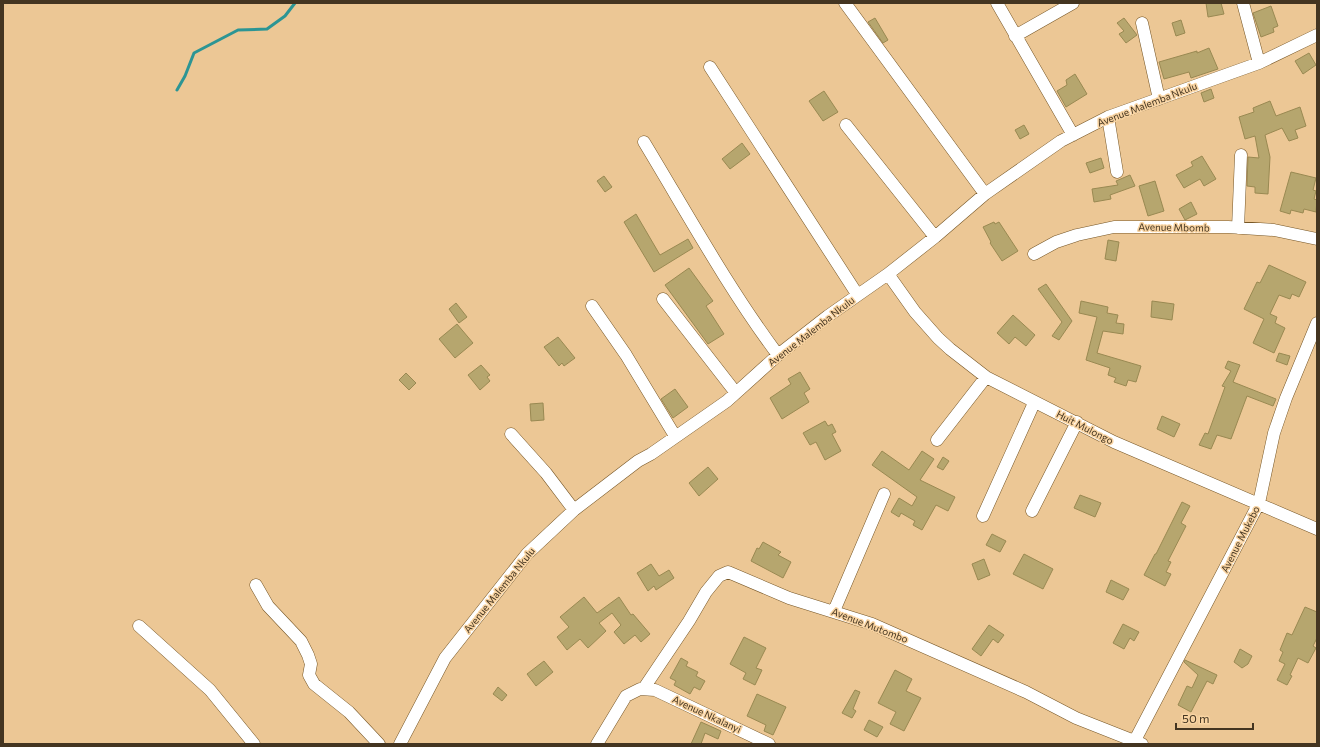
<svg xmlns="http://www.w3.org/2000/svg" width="1320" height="747" viewBox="0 0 1320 747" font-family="Commissioner,sans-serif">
  <rect width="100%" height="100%" fill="#ecc795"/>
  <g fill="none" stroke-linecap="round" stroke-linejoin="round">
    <!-- stream -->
    <path stroke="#2c9594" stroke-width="3" d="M177 90 185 76 194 53 238 30 267 29 285 16 295 3"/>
  </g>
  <!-- building -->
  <path fill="#b6a66e" stroke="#998952" d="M1206 3H1221L1224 14 1208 17Z
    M1271 6 1278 26 1273 28 1274 32 1261 37 1253 13Z
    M875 18 888 40 883 43 868 22Z
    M1124 18 1137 35 1126 43 1119 34 1124 31 1117 23Z
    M1181 20 1185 33 1176 36 1172 23Z
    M1209 48 1218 69 1191 78 1189 72 1164 79 1159 62 1197 51V53Z
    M1309 53 1316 65 1303 74 1295 61Z
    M1075 74 1087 94 1066 107 1057 91 1067 85 1066 80Z
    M1211 89 1214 98 1204 102 1201 93Z
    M824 91 838 112 823 121 809 101Z
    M1270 101 1276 116 1300 107 1306 126 1295 130 1298 138 1289 141 1282 128 1265 135 1270 157 1268 194 1255 193V187L1247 186 1248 157 1259 158 1255 136 1245 139 1239 117 1254 112 1253 108Z
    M1024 125 1029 134 1020 139 1015 130Z
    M742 143 750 154 730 169 722 159Z
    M1202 156 1216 179 1204 186 1200 179 1184 188 1176 175 1193 166 1191 162Z
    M1101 158 1104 168 1090 173 1086 163Z
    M1291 172 1316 178 1313 190 1316 191 1314 199 1317 200 1316 212 1304 209 1303 213 1291 210 1290 214 1280 211Z
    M1130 175 1135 186 1110 195 1111 199 1094 202 1092 189 1118 185 1116 181Z
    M604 176 612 187 605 192 597 181Z
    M1155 181 1164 211 1148 216 1139 186Z
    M1191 202 1197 214 1185 220 1179 209Z
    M636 214 660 255 688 239 693 248 654 272 624 222Z
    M994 222 995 224 999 222 1018 251 1002 261 990 243 991 242 983 227Z
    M1108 240 1119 242 1116 261 1105 259Z
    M1269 265 1306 282 1299 297 1292 294 1290 299 1279 295 1270 314 1277 317 1275 323 1285 328 1274 353 1253 343 1264 319 1244 309 1257 282 1260 283Z
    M689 268 713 301 706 306 724 334 708 344 665 285Z
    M1046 284 1072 321 1059 340 1052 336 1062 322 1038 289Z
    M1081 301 1108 307 1107 313 1118 315 1116 323 1124 324 1123 334 1103 331 1097 353 1141 366 1136 382 1128 380 1126 386 1114 382 1116 378 1108 375 1110 368 1086 360 1097 317 1079 313Z
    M1152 301 1174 304 1172 320 1151 317Z
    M456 303 467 317 459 323 449 309Z
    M1013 315 1035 335 1026 346 1015 337 1009 344 997 333Z
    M457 324 473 343 455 358 439 339Z
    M558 337 575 358 564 366 562 363 559 366 544 347Z
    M1279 353 1290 356 1287 365 1276 361Z
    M1228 361 1240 365 1233 382 1276 399 1273 406 1247 396 1231 439 1217 435 1211 449 1199 445 1205 433 1208 434 1225 387 1222 386 1231 371 1225 368Z
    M481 365 490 375 487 377 490 381 480 390 468 375Z
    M800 372 810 389 804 393 809 402 782 419 770 398 791 384 788 379Z
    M406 373 416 383 409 390 399 380Z
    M675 389 688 407 673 418 661 399Z
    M543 403 544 420 531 421 530 404Z
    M1162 416 1180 424 1174 437 1157 429Z
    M825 421 828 426 832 424 836 432 832 434 841 451 825 460 816 442 810 445 803 433Z
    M882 451 909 470 922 451 934 459 920 480 955 497 948 511 936 505 922 530 913 525 915 521 901 513 899 517 891 512 899 498 912 506 917 497 872 465Z
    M943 457 949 461 943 470 937 467Z
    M708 467 718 479 699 496 689 483Z
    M1080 495 1101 503 1095 517 1074 508Z
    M1182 502 1190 506 1181 523 1186 526 1168 561 1171 562 1166 572 1171 574 1165 586 1144 575 1155 554H1156Z
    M992 534 1006 541 1000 552 986 545Z
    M763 542 781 552 778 555 791 562 783 578 751 561 757 548 759 549Z
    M1024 554 1053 569 1043 589 1013 574Z
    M984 559 990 575 978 580 972 564Z
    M651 564 659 576 669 570 674 578 656 590 654 586 648 591 637 573Z
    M1111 580 1129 589 1123 600 1106 592Z
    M584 597 597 613 619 597 631 615 633 614 650 634 641 642 635 635 624 644 614 632 621 625 612 613 599 623 606 631 588 648 580 639 567 650 557 637 569 627 560 617Z
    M1305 607 1317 612V638L1313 646 1316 648 1308 663 1298 658 1290 675 1292 676 1287 685 1277 680 1285 664 1279 661 1283 652 1280 650 1287 633 1292 635Z
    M1123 624 1139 632 1134 641 1130 638 1124 649 1113 643Z
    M989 625 1004 635 998 643 993 639 981 656 972 649Z
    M744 637 766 648 756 668 762 670 755 685 743 679 746 673 730 664Z
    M1240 649 1252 656 1248 664 1242 668 1234 662Z
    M681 658 688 662 686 666 698 672 696 676 705 681 700 690 694 687 690 694 674 685 676 681 670 678Z
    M1185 660 1217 675 1213 684 1207 681 1191 712 1178 705 1187 686 1192 688 1198 675 1184 662Z
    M544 661 553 672 536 686 527 674Z
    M895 670 912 679 906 691 921 698 904 731 890 724 896 712 878 703Z
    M498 687 507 695 502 701 493 694Z
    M855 690 860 692 853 709 856 711 852 718 842 713Z
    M757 694 786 707 773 735 764 731 766 725 747 716Z
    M869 720 883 727 877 737 864 730Z
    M701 722 721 731 718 739 705 733 701 744H691Z"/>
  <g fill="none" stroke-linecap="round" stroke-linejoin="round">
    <!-- minor casing -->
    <g stroke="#765626" stroke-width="13">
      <path id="minor" d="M845 3 985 194
        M997 3 1073 135
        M1243 3 1259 63
        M1142 23 1159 99
        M1015 36 1073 3
        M710 67 857 294
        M1108 117 1117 172
        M846 125 935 237
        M644 142C687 213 728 288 778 355
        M1238 228 1241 155
        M1034 254 1056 242 1077 235 1114 227H1228L1274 230 1317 239
        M888 274 915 312 938 338 950 349 986 377 1114 442 1317 529
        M663 299 736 393
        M592 306 626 355 675 436
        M511 434 546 473 574 510
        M937 440 986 377
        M1032 511 1077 422
        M983 516 1034 403
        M256 585 268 606 301 641 308 655 311 664 309 675 314 684 349 712 379 744
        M834 611 884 494
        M139 626 210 690 254 744
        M644 688 689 621 706 592 719 576 728 572 789 598 872 624 1026 692 1076 718 1142 744
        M400 744 445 658 527 554 574 510 638 461 651 454 727 401 778 355 828 316 888 274 935 237 985 194 1061 141 1108 117 1259 63 1317 35
        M597 744 626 696 640 689 655 690 769 744
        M1133 744 1259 503 1274 433 1286 398 1317 323"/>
    </g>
    <!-- minor -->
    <use href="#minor" stroke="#fff" stroke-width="12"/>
  </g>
  <g text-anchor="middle" stroke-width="3" stroke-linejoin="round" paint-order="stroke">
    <!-- street labels -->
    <g font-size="10" fill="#443521" stroke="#f9d4a2">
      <text transform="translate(1147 104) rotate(-21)" y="4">Avenue Malemba Nkulu</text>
      <text transform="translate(1174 227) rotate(1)" y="4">Avenue Mbomb</text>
      <text transform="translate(811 331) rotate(-38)" y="4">Avenue Malemba Nkulu</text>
      <text transform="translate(1085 427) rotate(27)" y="4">Huit Mulongo</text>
      <text transform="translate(1240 539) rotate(-63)" y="4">Avenue Mukebo</text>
      <text transform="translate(499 590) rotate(-51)" y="4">Avenue Malemba Nkulu</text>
      <text transform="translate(870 625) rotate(21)" y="4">Avenue Mutombo</text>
      <text transform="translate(707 714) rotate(25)" y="4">Avenue Nkalanyi</text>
    </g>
  </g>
  <!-- border -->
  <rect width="1320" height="747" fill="none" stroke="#443521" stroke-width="8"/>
  <!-- scale -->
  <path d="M1176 723v6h77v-6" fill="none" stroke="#443521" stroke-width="2"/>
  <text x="1182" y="723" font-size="12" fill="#443521" stroke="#f9d4a2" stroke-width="3" paint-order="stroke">50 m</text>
</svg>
